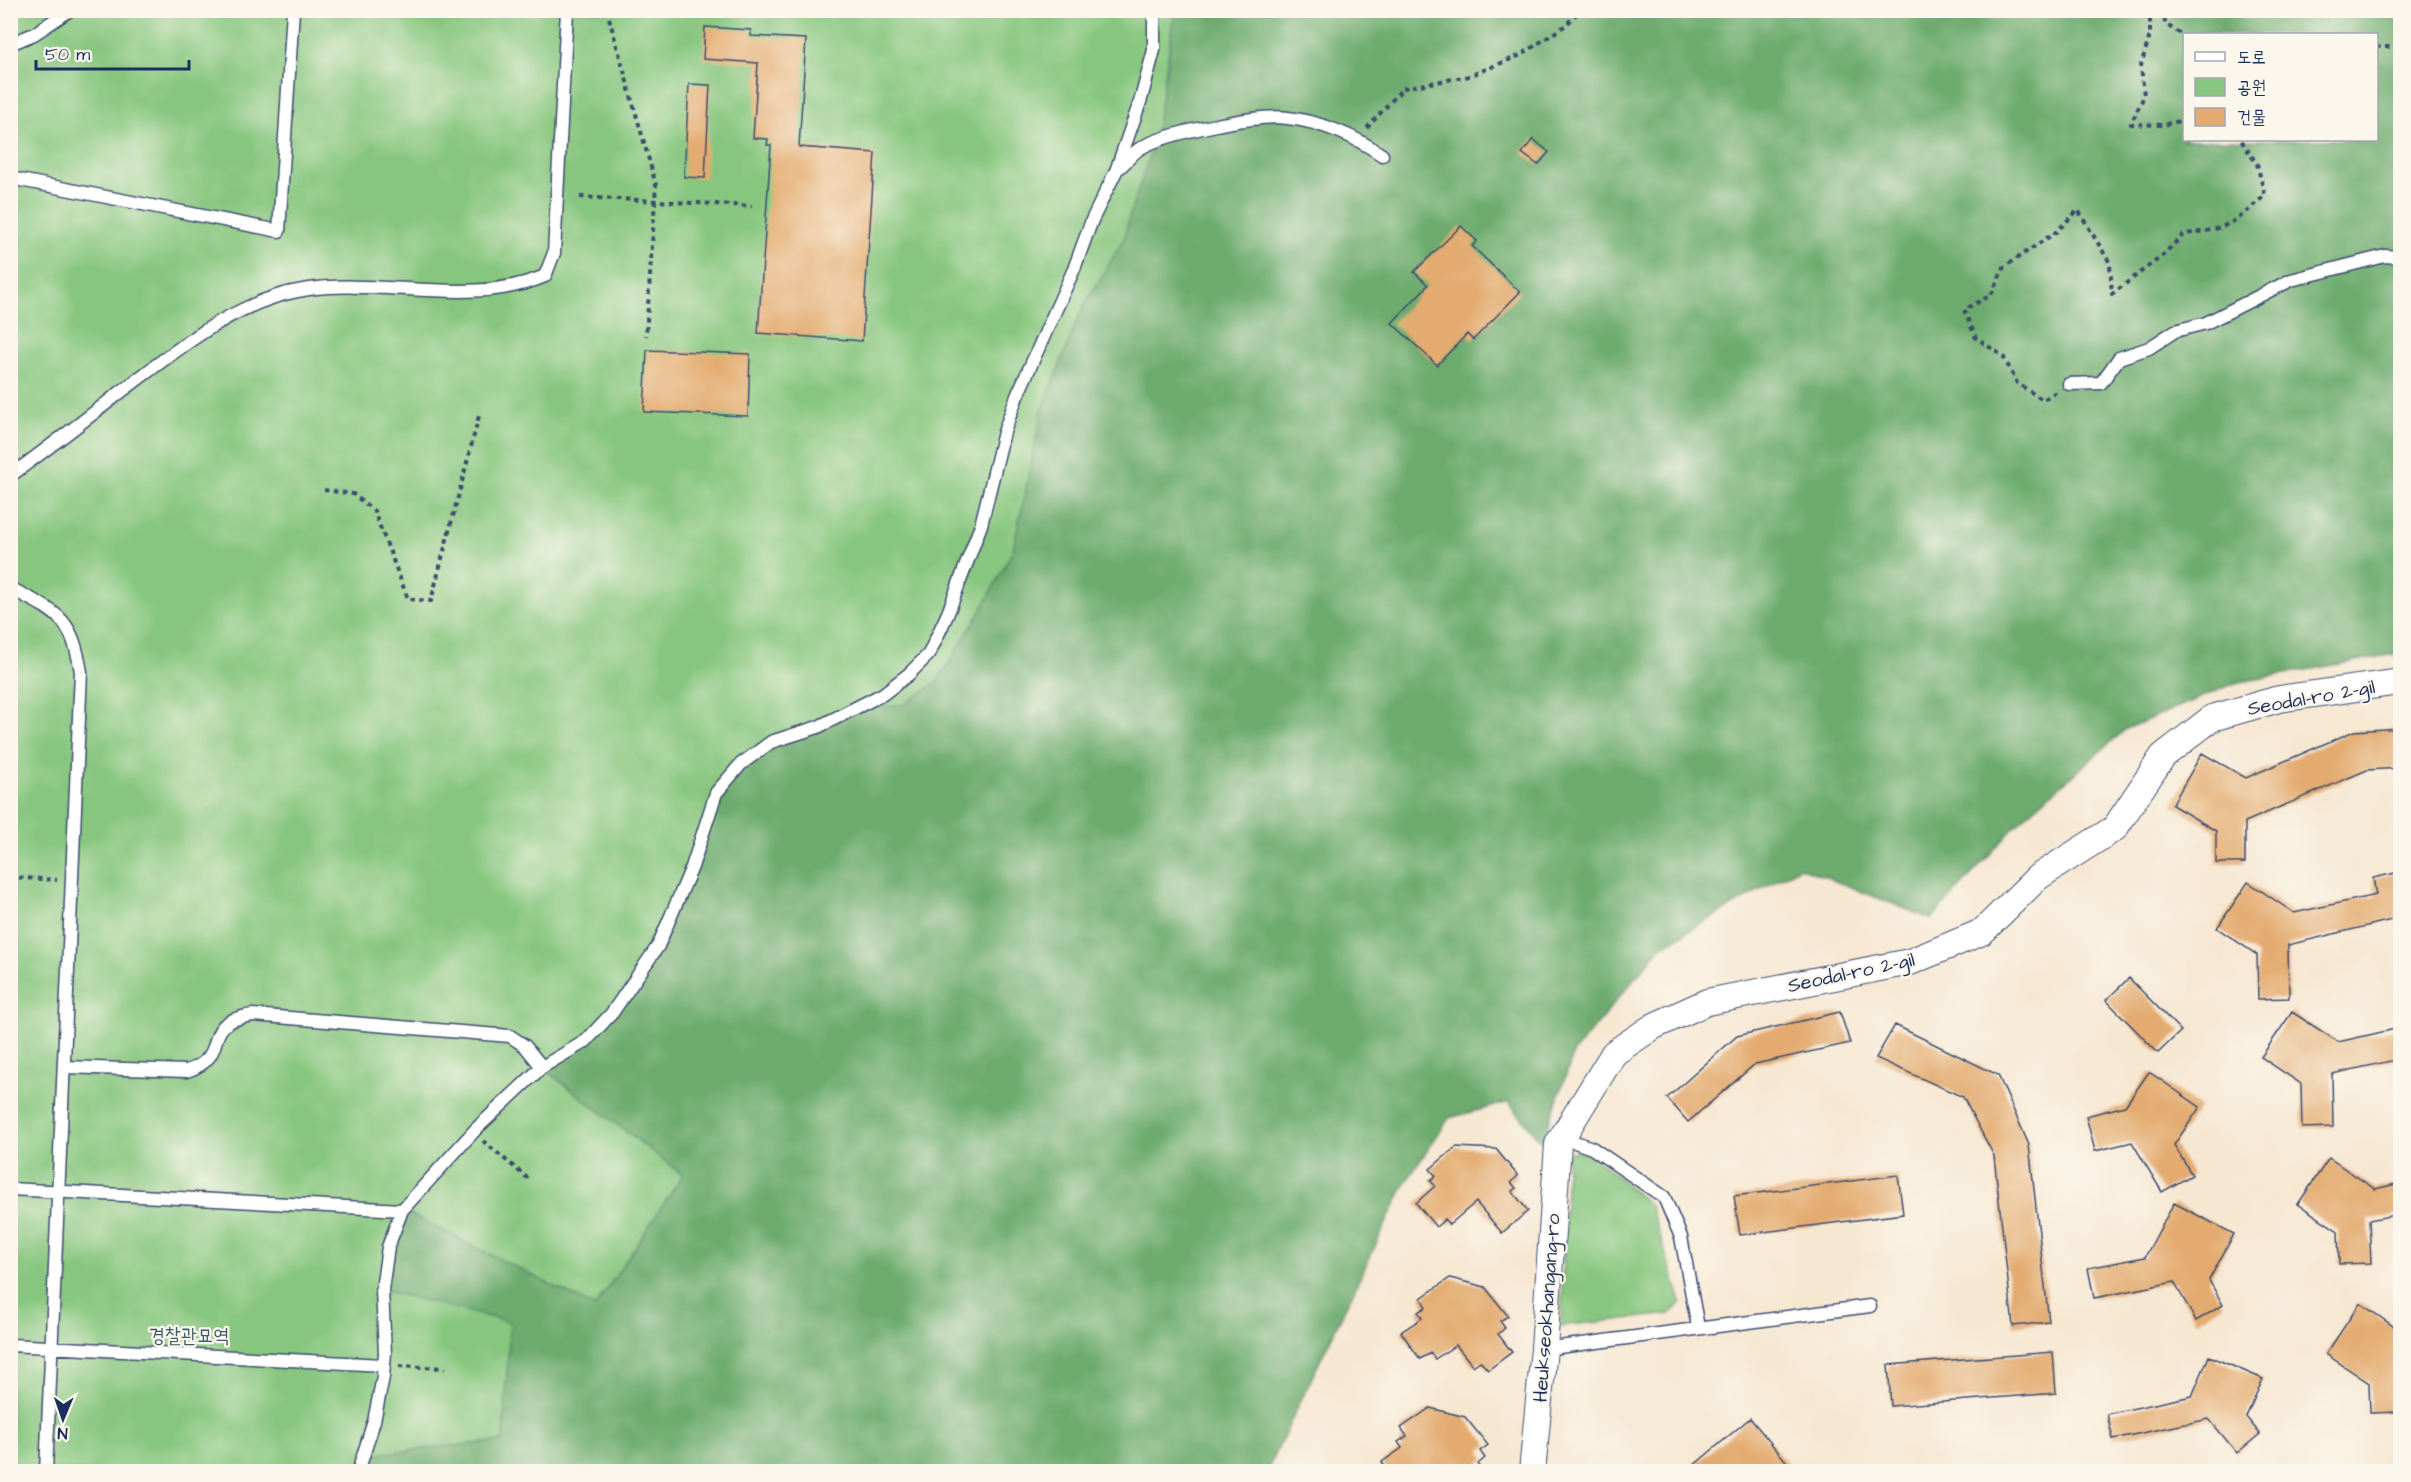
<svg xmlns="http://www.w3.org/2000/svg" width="2411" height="1482" viewBox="0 0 2411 1482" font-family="'Architects Daughter','Poor Story',sans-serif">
  <rect width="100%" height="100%" fill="#fbf7ec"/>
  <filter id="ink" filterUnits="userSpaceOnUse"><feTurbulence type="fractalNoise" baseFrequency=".0167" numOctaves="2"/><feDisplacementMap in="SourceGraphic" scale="12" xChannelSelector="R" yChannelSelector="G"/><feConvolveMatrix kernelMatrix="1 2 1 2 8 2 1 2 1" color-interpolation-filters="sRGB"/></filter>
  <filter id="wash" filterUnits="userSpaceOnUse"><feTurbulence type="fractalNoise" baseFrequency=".008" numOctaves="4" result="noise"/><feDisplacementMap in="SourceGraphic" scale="24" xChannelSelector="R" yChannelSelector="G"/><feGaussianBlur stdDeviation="1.35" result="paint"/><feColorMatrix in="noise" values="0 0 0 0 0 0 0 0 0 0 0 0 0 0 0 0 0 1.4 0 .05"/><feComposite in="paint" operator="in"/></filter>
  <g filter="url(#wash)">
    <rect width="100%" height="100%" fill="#f6e7d1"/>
    <!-- green -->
    <path fill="#86c67e" stroke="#507a6e" stroke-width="1.5" d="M10 11H2114L874 1472 11 1471Z
      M1579 1151 1593 1156 1650 1205 1681 1302 1670 1314 1561 1326 1567 1153Z"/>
    <!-- forest -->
    <path fill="#6cab6d" stroke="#446d66" stroke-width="1.5" fill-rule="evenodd" d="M1175 11H2400V653L2235 683 2126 729 2021 820 1931 919 1800 867 1661 947 1574 1052 1542 1143 1509 1102 1449 1118 1406 1182 1267 1471 358 1472 365 1455 503 1441 510 1322 382 1290 402 1210 595 1307 683 1175 542 1067 586 1041 658 946 716 793 771 742 851 710 904 705 937 682 980 613 1013 550 1043 408 1081 311 1124 239 1130 214 1155 139ZM2184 34H2376V140H2184Z"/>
    <g id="blocks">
      <!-- building -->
      <path fill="#e3ab6f" d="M705 27 751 30V36L806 39 799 147 875 153 862 341 758 333 771 145H767L768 139 753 138 758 63 703 59Z
        M689 84 710 85 705 178 684 177Z
        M1533 139 1549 152 1538 165 1522 153Z
        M1461 226 1477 241 1472 246 1520 292 1473 340 1467 334 1437 365 1392 323 1428 285 1414 272Z
        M647 350 750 354 748 416 644 412Z
        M2400 728V768L2367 770 2245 822V863H2216V831L2172 805 2202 753 2246 778 2354 731Z
        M2400 872V918L2288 945 2289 998 2258 999 2257 955 2217 928 2248 882 2294 913 2376 895 2373 878Z
        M2129 978 2181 1031 2158 1053 2106 1000Z
        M1840 1012 1850 1043 1755 1064 1688 1122 1667 1098 1737 1036Z
        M2292 1012 2338 1042 2400 1028V1059L2332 1074 2333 1127 2302 1128 2301 1084 2261 1057Z
        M1895 1025 1998 1075 2029 1145 2049 1322 2013 1326 1994 1156 1963 1097 1876 1058Z
        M2149 1072 2200 1107 2174 1145 2192 1175 2162 1192 2132 1142 2095 1151 2086 1116 2125 1106Z
        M1456 1147 1496 1149 1518 1176 1511 1182 1516 1188 1512 1191 1528 1211 1502 1233 1476 1202 1449 1225 1445 1219 1436 1227 1416 1203 1435 1186 1430 1180 1436 1176 1430 1169Z
        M2329 1158 2375 1189 2400 1183V1214L2369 1220 2371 1263 2339 1264 2338 1231 2298 1204Z
        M1898 1175 1903 1214 1740 1235 1734 1196Z
        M2174 1203 2234 1234 2209 1280 2223 1305 2196 1321 2174 1282 2094 1298 2088 1268 2145 1257Z
        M1450 1278 1485 1287 1508 1316 1500 1321 1505 1328 1498 1334 1512 1352 1488 1370 1480 1361 1473 1366 1456 1345 1435 1359 1431 1353 1420 1359 1401 1332 1422 1318 1418 1312 1426 1307 1421 1298Z
        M2360 1303 2400 1331V1412L2370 1413 2369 1383 2326 1354Z
        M2053 1352 2056 1393 1891 1406 1888 1365Z
        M2209 1356 2263 1379 2246 1417 2260 1434 2237 1453 2209 1419 2113 1439 2107 1414 2192 1396Z
        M1430 1408 1465 1417 1488 1445 1480 1451 1485 1458 1478 1464 1484 1472H1444L1438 1465 1428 1472H1388L1382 1462 1402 1448 1398 1442 1407 1436 1401 1428Z
        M1750 1418 1795 1472H1686Z"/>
    </g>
  </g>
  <g filter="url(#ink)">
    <use href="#blocks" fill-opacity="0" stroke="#3c4b6f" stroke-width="1.5"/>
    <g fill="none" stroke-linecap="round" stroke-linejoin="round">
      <!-- lane casing -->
      <g stroke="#3c4b6f" stroke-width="15">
        <path id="lane" d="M10 44 34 34 70 10
          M1119 168C1126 162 1132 154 1139 149 1164 133 1258 114 1288 118 1321 122 1355 136 1382 155
          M10 178 279 231 293 10
          M2069 384 2101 383 2119 358 2149 348 2175 331 2206 323 2291 280 2385 256 2400 257
          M10 476C48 448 85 420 122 391 176 351 234 301 303 290 382 277 470 308 545 276L554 253 567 10
          M10 588C58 613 72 617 81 672L46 1472
          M64 1067 187 1071C235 1054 195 1023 253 1015L510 1036 525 1046 542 1067
          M1561 1137 1592 1148 1664 1197 1681 1237 1698 1327
          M10 1189 402 1210
          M10 1345 383 1365
          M1544 1349 1870 1306
          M10 1470 17 1472
          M358 1472 374 1421 383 1377 385 1353 382 1290 388 1247 402 1210 476 1129 542 1067 586 1041 612 1013 658 946 692 867 716 793 741 764 771 742 818 727 883 694 909 674 929 654 948 613 981 525 1004 432 1017 396 1074 269 1092 220 1116 171 1141 99 1154 50V10"/>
      </g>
      <!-- street casing -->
      <g stroke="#3c4b6f" stroke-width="28">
        <path id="street" d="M1532 1472 1544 1349 1558 1144 1614 1053 1654 1026 1707 1002 1910 962 1982 932 2038 877 2115 828 2163 756 2212 718 2279 699 2400 682"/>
      </g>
      <!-- path -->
      <path stroke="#3c4b6f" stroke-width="4" stroke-dasharray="4.5 4.5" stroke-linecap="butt" d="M2150 10V35L2141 65 2144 96 2131 124 2162 125 2184 120
        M2164 10 2165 24 2184 36
        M609 18 656 185 646 336
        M2376 47H2400
        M1367 128 1403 88 1469 76 1521 55 1566 25 1580 10
        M580 197 752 206
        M2056 392 2043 400 2017 383 2003 356 1976 338 1964 310 1991 295 2004 267 2056 232 2078 210 2110 263 2112 294 2162 256 2184 234C2225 230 2236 223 2265 195L2257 164 2241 140
        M324 490 353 494 374 511 408 599 431 601 480 412
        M10 877 57 880
        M483 1141 531 1181
        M399 1366 445 1368"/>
      <!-- lane -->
      <use href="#lane" stroke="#fff" stroke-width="12"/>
      <!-- street -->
      <use href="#street" stroke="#fff" stroke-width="26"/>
    </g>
  </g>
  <g text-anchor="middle" stroke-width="4.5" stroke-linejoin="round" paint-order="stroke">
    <!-- street labels -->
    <g font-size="20" fill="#1b2f5e" stroke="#fbf7ec">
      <text transform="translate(2311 697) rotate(-10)" y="7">Seodal-ro 2-gil</text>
      <text transform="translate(1851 972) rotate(-12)" y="7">Seodal-ro 2-gil</text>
      <text transform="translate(1546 1308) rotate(-86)" y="7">Heukseokhangang-ro</text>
    </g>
    <!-- park labels -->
    <g font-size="20" fill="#3b5c68" stroke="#fbf7ec">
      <text x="189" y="1342">경찰관묘역</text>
    </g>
  </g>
  <!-- margin -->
  <rect width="2411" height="1482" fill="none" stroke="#fbf7ec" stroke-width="36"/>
  <!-- legend -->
  <rect x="2183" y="33" width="195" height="108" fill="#fbf7ec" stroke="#a1a7b3" stroke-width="1.5"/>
  <rect x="2195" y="52" width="30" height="9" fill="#ffffff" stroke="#a1a7b3" stroke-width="1.5"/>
  <text x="2237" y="63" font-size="18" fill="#1b2f5e">도로</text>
  <rect x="2195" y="78" width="30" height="18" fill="#86c67e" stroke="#a1a7b3" stroke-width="1.5"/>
  <text x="2237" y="93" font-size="18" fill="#1b2f5e">공원</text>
  <rect x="2195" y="108" width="30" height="18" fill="#e3ab6f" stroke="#a1a7b3" stroke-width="1.5"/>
  <text x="2237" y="123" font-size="18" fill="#1b2f5e">건물</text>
  <!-- north arrow -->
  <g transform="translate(63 1419) rotate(182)" stroke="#fbf7ec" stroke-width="4.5" paint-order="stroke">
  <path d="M0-4.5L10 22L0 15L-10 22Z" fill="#1b2f5e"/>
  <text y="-9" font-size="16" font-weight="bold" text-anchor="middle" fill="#1b2f5e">N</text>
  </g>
  <!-- scale -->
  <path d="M36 60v9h153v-9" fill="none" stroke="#1b2f5e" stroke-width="3"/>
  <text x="45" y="60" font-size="18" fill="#1b2f5e" stroke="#fbf7ec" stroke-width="4.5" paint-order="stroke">50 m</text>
</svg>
